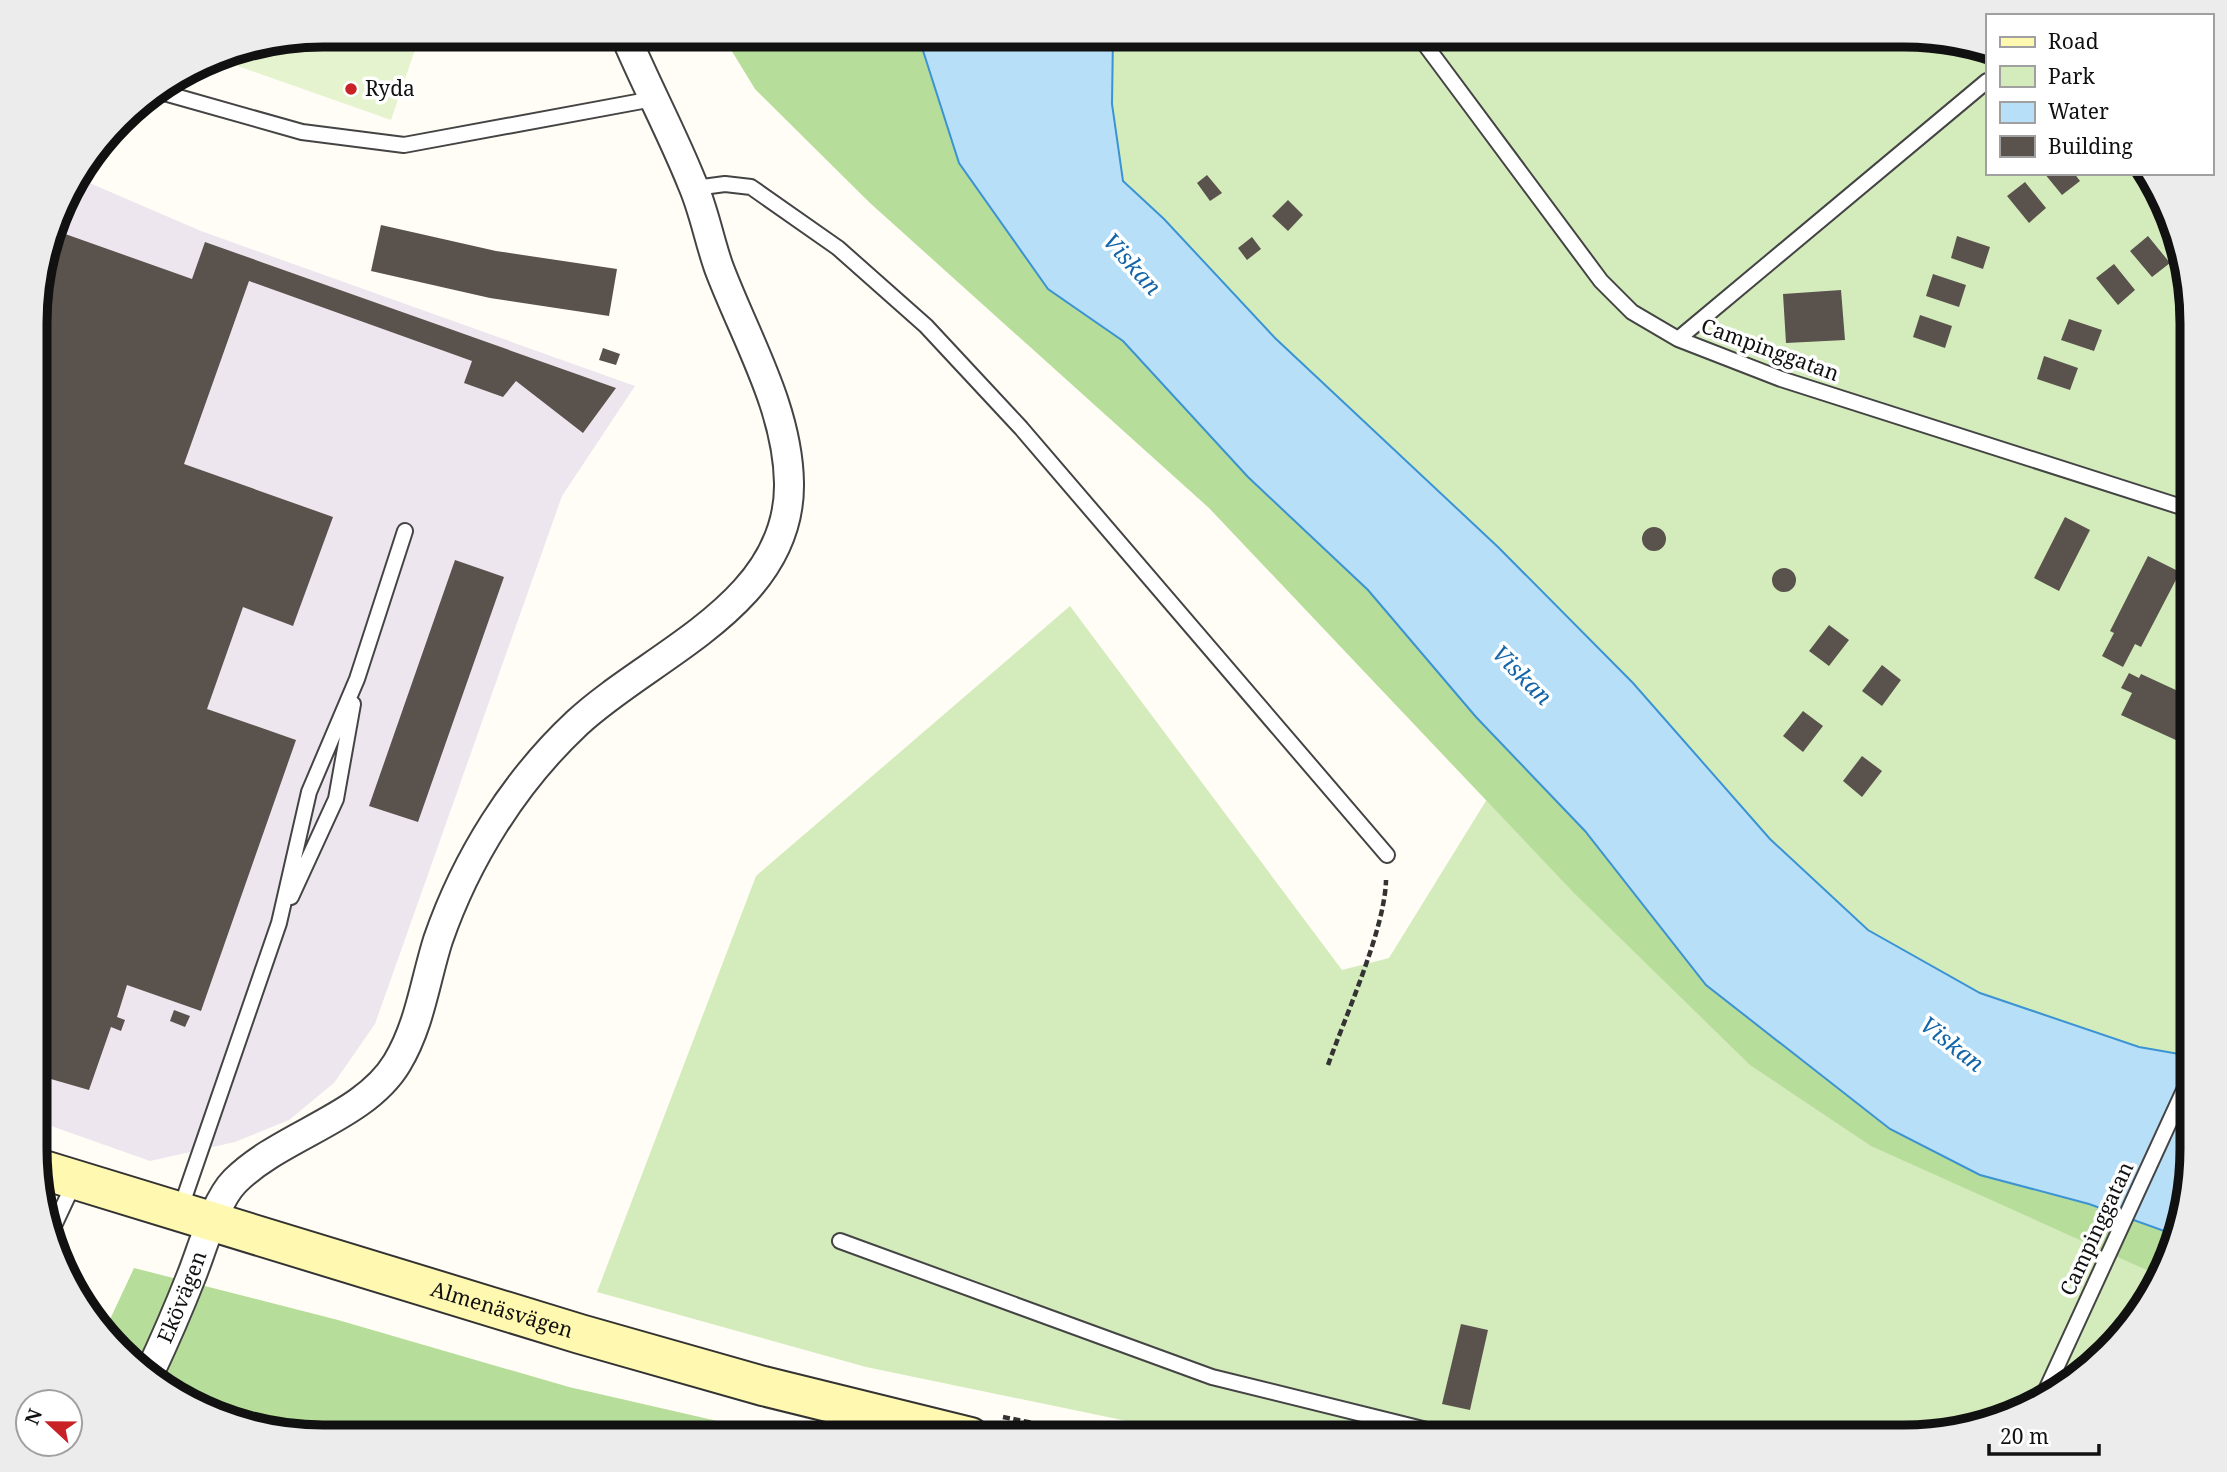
<svg xmlns="http://www.w3.org/2000/svg" width="2227" height="1472" viewBox="0 0 2227 1472" font-family="'Noto Serif',serif">
  <rect width="100%" height="100%" fill="#fffdf5"/>
  <!-- industrial -->
  <path fill="#eee6ef" d="M78 178 201 231 635 386 562 496 375 1024 334 1083 289 1120 235 1142 150 1161 37 1121V286L65 195Z"/>
  <!-- green -->
  <path fill="#d4ecbc" d="M1113 35H1905L1987 49V173H2148L2154 179 2191 304V1168L2177 1241 2143 1309 2048 1399 1923 1436 1204 1437 866 1367 597 1292 756 876 1070 606 1342 970 1389 958 1587 637 1498 547 1275 338 1164 219 1123 181 1112 104Z"/>
  <!-- forest -->
  <path fill="#b7dd9a" d="M722 35H918L959 164 1048 289 1123 341 1248 477 1368 590 1476 717 1585 831 2089 1204 2178 1236 2160 1276 1871 1146 1750 1065 1574 893 1209 508 870 203 755 89Z
    M134 1268 338 1320 569 1387 787 1437H322L231 1422 163 1388 106 1328Z"/>
  <!-- pitch -->
  <path fill="#e5f3ce" d="M323 35H420L391 120 212 57Z"/>
  <!-- water -->
  <path fill="#b7dff8" stroke="#3b93d2" stroke-width="2" d="M918 35H1113L1112 104 1123 181 1164 219 1275 338 1498 547 1633 683 1770 839 1868 930 1980 993 2139 1047 2191 1056V1168L2178 1236 2089 1204 1980 1175 1890 1129 1706 985 1585 831 1476 717 1368 590 1248 477 1123 341 1048 289 959 163Z"/>
  <!-- building -->
  <path fill="#5a524c" d="M2044 173H2074L2080 181 2062 195Z
    M1207 175 1222 193 1210 201 1197 183Z
    M2025 182 2046 208 2029 223 2007 196Z
    M1288 200 1303 215 1288 231 1272 216Z
    M381 225 496 251 617 269 609 316 490 298 371 271Z
    M54 230 192 279 205 242 616 388 583 433 516 381 503 397 464 383 472 361 249 281 184 464 333 517 293 626 243 607 207 709 296 740 201 1011 127 985 117 1017 125 1020 121 1031 111 1027 89 1090 37 1075V286Z
    M1957 236 1990 247 1983 269 1951 258Z
    M2148 236 2170 263 2152 277 2130 251Z
    M1252 237 1261 249 1247 260 1238 248Z
    M2114 264 2135 290 2118 305 2096 278Z
    M1933 274 1966 285 1959 307 1926 296Z
    M1841 290 1845 340 1786 343 1783 294Z
    M1920 315 1952 326 1945 348 1913 337Z
    M2069 319 2102 330 2094 351 2061 340Z
    M603 348 620 354 616 365 599 360Z
    M2044 356 2078 368 2070 390 2037 379Z
    M2065 517 2090 530 2059 591 2034 578Z
    M1642 539a12 12 0 1 1 24 0a12 12 0 1 1-24 0Z
    M2148 556 2180 572 2141 647 2135 644 2123 667 2102 656 2114 633 2110 631Z
    M455 560 504 577 418 822 369 806Z
    M1772 580a12 12 0 1 1 24 0a12 12 0 1 1-24 0Z
    M1829 625 1849 640 1829 666 1809 651Z
    M1882 665 1901 680 1882 706 1862 691Z
    M2129 673 2139 678 2141 674 2191 697V713L2178 741 2121 715 2132 693 2121 688Z
    M1803 711 1823 726 1803 752 1783 736Z
    M1862 756 1882 771 1862 797 1843 781Z
    M174 1010 190 1016 185 1027 170 1021Z
    M1461 1324 1488 1330 1470 1410 1442 1404Z"/>
  <g fill="none" stroke-linecap="round" stroke-linejoin="round">
    <!-- lane casing -->
    <g stroke="#444" stroke-width="18">
      <path id="lane" d="M1418 35 1601 281 1632 312 1678 339
        M1987 81 1678 339 1781 379 2191 510
        M157 91 302 132 404 145 653 99
        M695 188 725 184 751 187 838 248 926 326 1021 428 1387 855
        M291 897 336 799 353 704
        M180 1210 279 923 309 792 357 679 405 531
        M52 1230 75 1181
        M840 1241 1212 1377 1455 1437
        M2041 1401 2191 1075"/>
    </g>
    <!-- street casing -->
    <g stroke="#444" stroke-width="32">
      <g id="street">
        <path id="s1" d="M149 1374C164 1342 178 1310 191 1277 202 1250 215 1201 235 1181 281 1135 364 1118 397 1063 420 1025 425 981 438 940 466 859 514 782 577 723 651 654 791 604 789 483 788 408 745 337 719 268 709 240 704 210 692 183 672 133 646 85 625 35"/>
      </g>
    </g>
    <!-- secondary casing -->
    <g stroke="#333" stroke-width="42">
      <g id="secondary">
        <path id="s2" d="M37 1168 580 1334 763 1386 970 1437"/>
      </g>
    </g>
    <!-- path -->
    <path stroke="#333" stroke-width="4.5" stroke-dasharray="7 3.5" stroke-linecap="butt" d="M1328 1065C1345 1017 1385 929 1386 880
      M1003 1417 1102 1437"/>
    <!-- lane -->
    <use href="#lane" stroke="#fff" stroke-width="14"/>
    <!-- street -->
    <use href="#street" stroke="#fff" stroke-width="28"/>
    <!-- secondary -->
    <use href="#secondary" stroke="#fff8b0" stroke-width="38"/>
  </g>
  <!-- markers -->
  <circle fill="#c82227" stroke="#fff" stroke-width="2.5" cx="351" cy="89" r="7"/>
  <g text-anchor="middle" stroke-width="7" stroke-linejoin="round" paint-order="stroke">
    <!-- poi labels -->
    <g font-size="21" fill="#111" stroke="#fff" text-anchor="start">
      <text x="365" y="96">Ryda</text>
    </g>
    <!-- street labels -->
    <g font-size="21" fill="#111" stroke="#fff">
      <text transform="translate(1770 350) rotate(20)" y="7">Campinggatan</text>
      <text transform="translate(2097 1229) rotate(-65)" y="7">Campinggatan</text>
      <text dy="7" stroke="none"><textPath href="#s1" startOffset="84">Ekövägen</textPath></text>
      <text dy="7" stroke="none"><textPath href="#s2" startOffset="486">Almenäsvägen</textPath></text>
    </g>
    <!-- water labels -->
    <g font-size="23" font-style="italic" fill="#1365a9" stroke="#fff">
      <text transform="translate(1132 264) rotate(48)" y="8">Viskan</text>
      <text transform="translate(1522 675) rotate(45)" y="8">Viskan</text>
      <text transform="translate(1952 1044) rotate(38)" y="8">Viskan</text>
    </g>
  </g>
  <!-- crop -->
  <path d="M0 0H2227V1472H0ZM323 47H1904A276 276 0 0 1 2180 323V1149A276 276 0 0 1 1904 1425H323A276 276 0 0 1 47 1149V323A276 276 0 0 1 323 47Z" fill="#ececec" fill-rule="evenodd"/>
  <path fill="none" stroke="#111" stroke-width="9" d="M323 47H1904A276 276 0 0 1 2180 323V1149A276 276 0 0 1 1904 1425H323A276 276 0 0 1 47 1149V323A276 276 0 0 1 323 47Z"/>
  <!-- legend -->
  <rect x="1986" y="14" width="228" height="161" fill="#ffffff" stroke="#a0a0a0" stroke-width="2"/>
  <rect x="2000" y="37" width="35" height="10" fill="#fff8b0" stroke="#a0a0a0" stroke-width="2"/>
  <text x="2048" y="49" font-size="21" fill="#111111">Road</text>
  <rect x="2000" y="66" width="35" height="21" fill="#d4ecbc" stroke="#a0a0a0" stroke-width="2"/>
  <text x="2048" y="84" font-size="21" fill="#111111">Park</text>
  <rect x="2000" y="102" width="35" height="21" fill="#b7dff8" stroke="#a0a0a0" stroke-width="2"/>
  <text x="2048" y="119" font-size="21" fill="#111111">Water</text>
  <rect x="2000" y="136" width="35" height="21" fill="#5a524c" stroke="#a0a0a0" stroke-width="2"/>
  <text x="2048" y="154" font-size="21" fill="#111111">Building</text>
  <!-- north arrow -->
  <g transform="translate(49 1423) rotate(292)"><circle r="33" fill="#ffffff" stroke="#a0a0a0" stroke-width="2"/>
  <path d="M0-5L12 26L0 18L-12 26Z" fill="#c82227"/>
  <text y="-10" font-size="19" font-weight="bold" text-anchor="middle" fill="#111111">N</text>
  </g>
  <!-- scale -->
  <path d="M1989 1444v10h110v-10" fill="none" stroke="#111111" stroke-width="3.5"/>
  <text x="2000" y="1444" font-size="21" fill="#111111" stroke="#ffffff" stroke-width="5" paint-order="stroke">20 m</text>
</svg>
